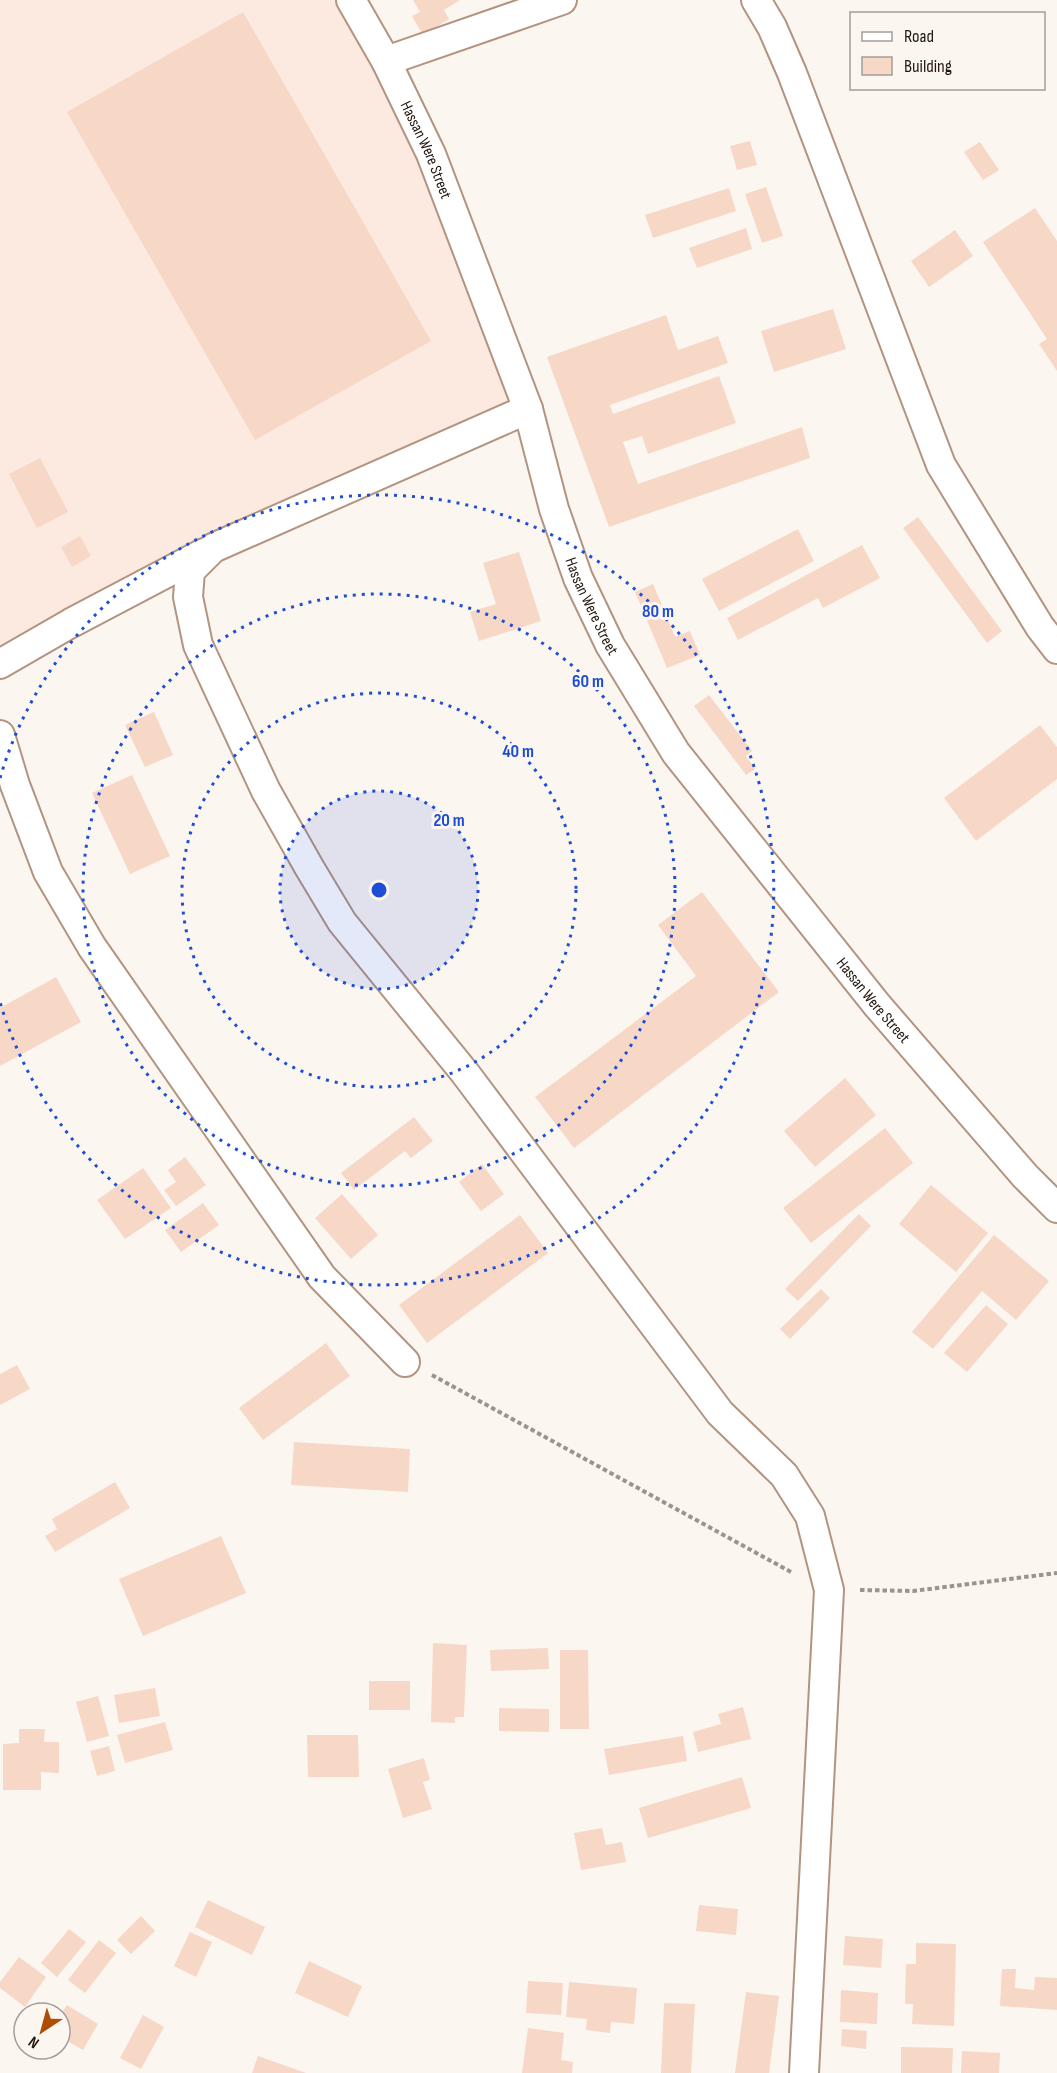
<svg xmlns="http://www.w3.org/2000/svg" width="1057" height="2073" viewBox="0 0 1057 2073" font-family="'Sofia Sans Condensed',sans-serif">
  <rect width="100%" height="100%" fill="#fcf6f1"/>
  <!-- industrial -->
  <path fill="#fce9e0" d="M0 0H349L378 50 526 411 0 662Z"/>
  <!-- building -->
  <path fill="#f7d7c6" d="M413 0H460L444 10 449 19 423 35 412 16 420 12Z
    M243 12 431 341 255 440 67 112Z
    M750 141 757 165 737 170 730 146Z
    M980 142 999 170 983 180 964 152Z
    M766 187 783 236 762 243 745 194Z
    M729 188 736 211 653 238 645 215Z
    M1035 208 1057 241V371L1039 344 1047 339 983 242Z
    M746 228 752 249 697 268 689 248Z
    M955 230 973 256 929 287 911 261Z
    M833 309 846 349 774 372 761 331Z
    M666 315 678 350 718 336 728 363 610 405 613 414 719 376 736 423 648 454 642 436 623 442 638 484 802 427 810 458 609 527 547 357Z
    M40 458 68 512 37 528 9 474Z
    M918 517 1002 631 987 643 903 528Z
    M798 529 814 561 719 611 702 579Z
    M80 536 91 556 72 567 61 547Z
    M862 545 880 578 823 608 818 598 738 640 727 618Z
    M519 552 541 621 479 641 470 612 496 604 483 563Z
    M653 584 675 637 690 631 700 655 667 668 635 592Z
    M709 695 752 751 746 756 755 769 746 775 694 706Z
    M154 712 173 755 145 767 125 725Z
    M1040 725 1057 747V779L976 841 944 798Z
    M132 775 170 856 130 874 92 793Z
    M702 892 779 992 574 1148 535 1097 696 976 658 925Z
    M56 977 81 1022 0 1066V1008Z
    M845 1078 876 1115 815 1167 784 1131Z
    M414 1117 433 1141 411 1158 405 1151 354 1190 341 1173Z
    M885 1128 913 1163 811 1243 783 1208Z
    M185 1157 206 1185 176 1206 164 1190 176 1182 168 1170Z
    M482 1164 504 1194 481 1211 459 1182Z
    M143 1168 171 1208 125 1239 97 1200Z
    M931 1185 988 1233 956 1272 899 1224Z
    M342 1194 378 1235 351 1259 315 1218Z
    M203 1203 219 1225 181 1252 165 1230Z
    M859 1214 871 1226 798 1301 785 1289Z
    M520 1215 548 1253 427 1343 399 1305Z
    M994 1235 1049 1281 1016 1320 982 1291 933 1349 912 1332Z
    M821 1289 830 1298 790 1339 780 1329Z
    M986 1305 1008 1324 967 1372 944 1353Z
    M326 1343 350 1376 263 1440 239 1408Z
    M17 1365 30 1389 0 1405V1374Z
    M294 1442 410 1449 408 1492 291 1485Z
    M115 1482 130 1508 55 1552 45 1536 57 1529 52 1519Z
    M221 1536 246 1593 143 1636 119 1579Z
    M433 1643 467 1645 464 1717H455V1723L431 1722Z
    M548 1648 549 1669 491 1671 490 1650Z
    M560 1650H588L589 1729H560Z
    M369 1681H410V1710H369Z
    M155 1688 160 1716 119 1723 114 1695Z
    M98 1696 109 1736 87 1742 76 1702Z
    M743 1707 751 1739 698 1752 693 1732 721 1724 718 1714Z
    M499 1708 549 1709V1732L499 1731Z
    M165 1722 173 1750 125 1763 117 1735Z
    M19 1729H45L44 1742H59V1773L41 1772V1790H3V1744L19 1743Z
    M307 1735H358L359 1777H308Z
    M683 1736 687 1761 609 1775 604 1749Z
    M109 1746 115 1771 97 1776 90 1751Z
    M424 1758 430 1780 423 1782 432 1809 403 1818 388 1769Z
    M742 1777 751 1808 648 1838 639 1808Z
    M602 1828 606 1845 622 1842 626 1862 581 1870 574 1833Z
    M208 1900 265 1927 252 1955 195 1927Z
    M699 1905 738 1909 736 1935 696 1931Z
    M141 1916 155 1931 131 1954 117 1940Z
    M69 1929 86 1942 57 1977 41 1963Z
    M190 1932 212 1942 196 1977 174 1966Z
    M845 1936 883 1939 881 1968 843 1965Z
    M99 1940 116 1953 85 1993 68 1980Z
    M916 1943 956 1944 954 2026 912 2024 913 2004H905L906 1964H916Z
    M19 1957 46 1977 25 2007 0 1988V1982Z
    M309 1961 362 1986 348 2017 295 1993Z
    M1002 1969H1016L1015 1988 1034 1990 1035 1977 1057 1978V2010L1000 2006Z
    M528 1981 563 1983 561 2015 526 2013Z
    M569 1982 637 1988 634 2024 611 2022 610 2033 586 2030 587 2019 566 2017Z
    M841 1990 878 1993 877 2024 840 2022Z
    M746 1992 779 1996 769 2073H735Z
    M664 2003 695 2004 691 2073H661Z
    M67 2005 98 2024 83 2050 60 2037V2016Z
    M143 2015 164 2027 141 2069 120 2058Z
    M528 2028 564 2033 561 2060 573 2062 572 2073H522Z
    M842 2029 867 2031 866 2049 841 2046Z
    M901 2047 953 2048 952 2073H901Z
    M962 2051 1000 2053 999 2073H961Z
    M258 2056 306 2073H252Z"/>
  <g fill="none" stroke-linecap="round" stroke-linejoin="round">
    <!-- street casing -->
    <g stroke="#b29480" stroke-width="32">
      <g id="street">
        <path id="s1" d="M351 0 386 61 431 154 528 409 554 509 578 578 610 645 676 753 877 1005 1025 1176 1057 1208"/>
        <path d="M756 0 772 27 792 73 941 465 1040 627 1057 649"/>
        <path d="M386 61 562 0"/>
        <path d="M528 409 213 548 190 571 188 597 198 645 266 791 309 867 342 922 465 1073 720 1413 784 1475 810 1516 829 1590 804 2073"/>
        <path d="M0 664 71 623 204 553"/>
        <path d="M0 735 15 785 48 872 92 947 322 1277 405 1362"/>
      </g>
    </g>
    <!-- path -->
    <path stroke="#9b938d" stroke-width="4" stroke-dasharray="4.5 3" stroke-linecap="butt" d="M432 1375 791 1572
      M860 1590 913 1591 1057 1573"/>
    <!-- street -->
    <use href="#street" stroke="#fff" stroke-width="28"/>
  </g>
  <!-- distance rings -->
  <circle cx="379" cy="890" r="99" fill="#1d4ed8" fill-opacity=".12"/>
  <g fill="none" stroke="#1d4ed8" stroke-width="3" stroke-dasharray="3 6">
    <circle cx="379" cy="890" r="99"/>
    <circle cx="379" cy="890" r="197"/>
    <circle cx="379" cy="890" r="296"/>
    <path d="M0 778A395 395 0 1 1 0 1002"/>
  </g>
  <g text-anchor="middle" stroke-width="6" stroke-linejoin="round" paint-order="stroke">
    <!-- street labels -->
    <g font-size="16" fill="#22170f" stroke="#fcf6f1">
      <text dy="6" stroke="none"><textPath href="#s1" startOffset="168">Hassan Were Street</textPath></text>
      <text dy="6" stroke="none"><textPath href="#s1" startOffset="654">Hassan Were Street</textPath></text>
      <text dy="6" stroke="none"><textPath href="#s1" startOffset="1140">Hassan Were Street</textPath></text>
    </g>
  </g>
  <circle cx="379" cy="890" r="9" fill="#1d4ed8" stroke="#fcf6f1" stroke-width="3"/>
  <g font-size="18" text-anchor="middle" font-weight="bold" fill="#1d4ed8" stroke="#fcf6f1" stroke-width="6" stroke-linejoin="round" paint-order="stroke">
    <text x="658" y="617">80 m</text>
    <text x="588" y="687">60 m</text>
    <text x="518" y="757">40 m</text>
    <text x="449" y="826">20 m</text>
  </g>
  <!-- legend -->
  <rect x="850" y="12" width="195" height="78" fill="#fcf6f1" stroke="#a59d97" stroke-width="1.5"/>
  <rect x="862" y="32" width="30" height="9" fill="#ffffff" stroke="#a59d97" stroke-width="1.5"/>
  <text x="904" y="42" font-size="18" fill="#22170f">Road</text>
  <rect x="862" y="57" width="30" height="18" fill="#f7d7c6" stroke="#a59d97" stroke-width="1.5"/>
  <text x="904" y="72" font-size="18" fill="#22170f">Building</text>
  <!-- north arrow -->
  <g transform="translate(42 2031) rotate(216)"><circle r="28" fill="#fcf6f1" stroke="#a59d97" stroke-width="1.5"/>
  <path d="M0-4.5L10 22L0 15L-10 22Z" fill="#ae4d04"/>
  <text y="-9" font-size="16" font-weight="bold" text-anchor="middle" fill="#22170f">N</text>
  </g>
</svg>
